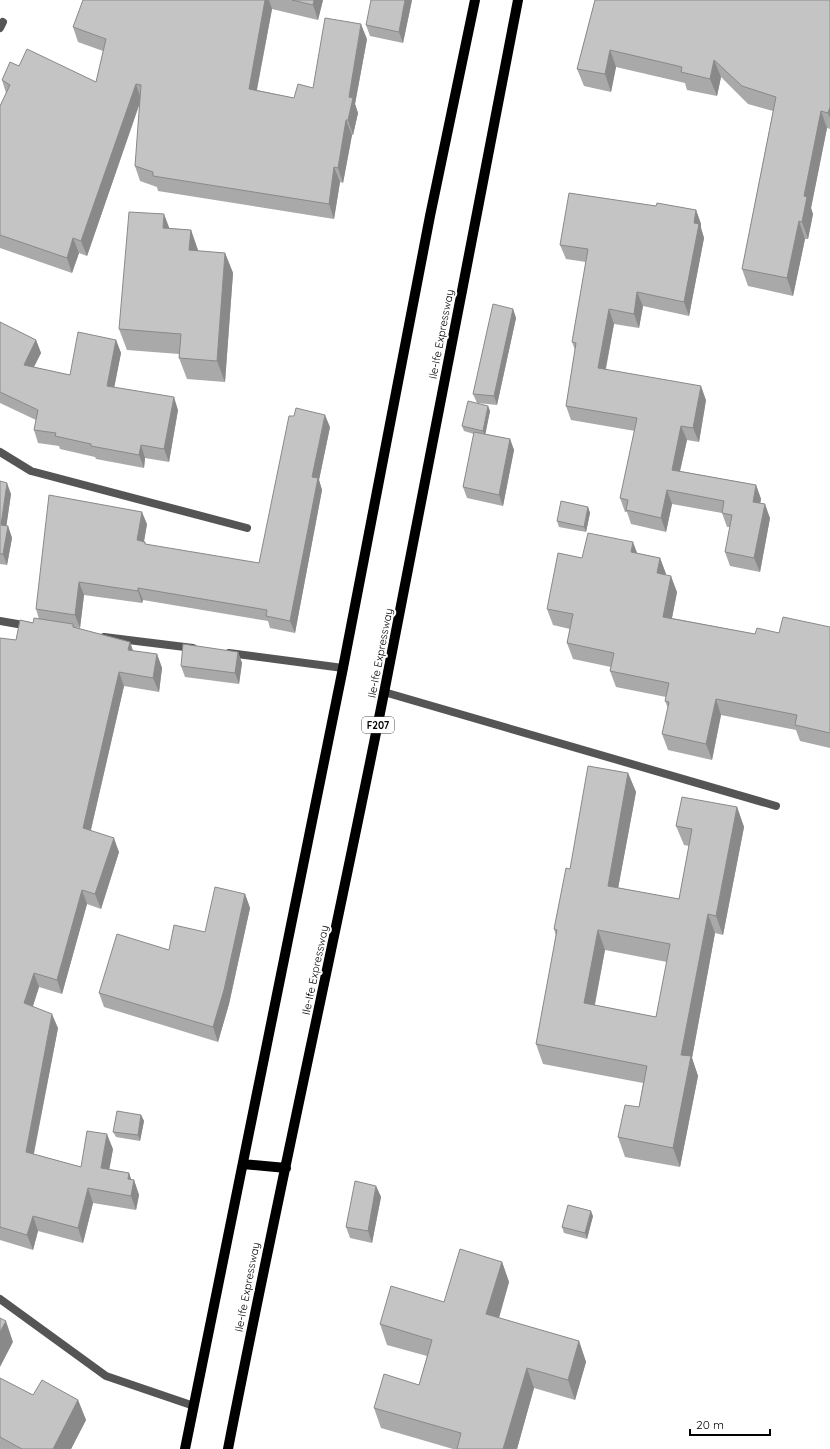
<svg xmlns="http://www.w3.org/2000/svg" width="830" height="1449" viewBox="0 0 830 1449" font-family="Quicksand,sans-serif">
  <rect width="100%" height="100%" fill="#fff"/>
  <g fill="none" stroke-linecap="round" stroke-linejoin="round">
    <!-- minor -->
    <path stroke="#555" stroke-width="8" d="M0 28 3 22
      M0 452 31 471 247 528
      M0 621 29 626
      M104 637 193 648
      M229 653 343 668
      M384 692 776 806
      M0 1299 106 1376 194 1406"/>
    <!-- primary -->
    <path stroke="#000" stroke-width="10" d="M243 1164 286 1168
      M185 1449 343 668 430 216 475 0
      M228 1449C277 1196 334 945 384 693 430 462 473 231 518 0"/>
  </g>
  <!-- wall -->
  <path fill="#a9a9a9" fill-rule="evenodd" d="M83 0H323L318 20 272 9 257 90 294 98 313 88 367 39 355 104 358 113 353 135H352L343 183 340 182 334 219 158 191 157 187 140 181 135 166 140 103 87 256 79 253 72 273 0 248V106L6 93 2 80 19 66 96 82 103 51 78 42 73 27Z
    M412 0 403 43 370 36 366 25Z
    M595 0H830V129L827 128 811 208 813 214 808 239H805L793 296 748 286 742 269 773 111 748 104 721 77 717 96 687 90 685 83 616 67 611 92 584 86 577 69Z
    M656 206 696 210 701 224V228L704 238 689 316 643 306 639 328 614 324 606 369 706 400 699 442 687 440 680 471 756 485 761 499 760 503 770 518 760 572 730 566 725 552 730 527H727L722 513 672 504 666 532 631 524 627 512H625L620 498 635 431 571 420 566 406 575 350 572 342 586 262 566 259 560 245Z
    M169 228 191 230 198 251 225 253 233 273 225 382 187 379 179 358V354L127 350 119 329Z
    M513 309 516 318 497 405 477 403 473 394Z
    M0 322 36 340 41 353 34 367 70 375 116 340 121 353 114 387 178 410 169 462 145 458 144 468 96 459 95 457 60 449 59 446 38 443 34 430 36 420 0 403Z
    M488 406 490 411 485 434 510 439 514 450 503 506 467 498 463 487 474 434 464 431 462 426Z
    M330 427 319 480 322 490 295 633 270 628 268 621 143 600 142 603 84 595 80 628 74 627 130 642 133 651 157 654 162 668 159 692 124 686 91 830 119 852 101 909 87 904 62 994 39 987 33 1006 58 1028 34 1154 81 1167 113 1149 109 1169 129 1173 131 1179 134 1180 139 1195 136 1210 93 1203 83 1243 38 1231 33 1250 0 1240V638L16 640 33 623 39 619 36 609 147 524 144 541 145 542 146 545 259 563Z
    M0 481 11 494 6 526H8L12 538 7 565 0 564Z
    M588 507 590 513 586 532 559 527 557 521Z
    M637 553 660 558 666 574 665 575 677 592 672 618 755 634 779 633 830 627V748L800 741 796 730 721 715 712 760 668 750 662 734 668 708 665 701 666 697 616 687 610 671 611 667 573 659 567 643 570 629 553 625 547 609Z
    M238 652 242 663 239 684 185 677 181 666Z
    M628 773 636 792 618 888 679 899 689 846 684 845 676 826 737 807 744 827 723 935 715 933 692 1058 698 1076 680 1167 625 1157 618 1137 639 1107 643 1083 543 1064 536 1044 556 936 554 929 570 869ZM605 950 667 962 656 1017 595 1005Z
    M245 894 250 908 229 1004 218 1042 104 1007 99 993 169 950 205 932Z
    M141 1115 144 1121 140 1141 116 1137 113 1132Z
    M376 1186 381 1197 372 1243 350 1238 346 1227Z
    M593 1216 587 1239 564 1233 562 1227Z
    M502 1262 509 1282 499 1318 579 1341 586 1362 575 1400 534 1388 517 1449H453L381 1428 374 1408 419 1385 427 1356 387 1345 380 1324 444 1302Z
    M0 1378 33 1395 78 1400 86 1420 71 1449H0Z"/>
  <!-- shaded-wall -->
  <path fill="#898989" d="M265 0H269L272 9 254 104 249 89Z
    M314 0H323L318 20 313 5Z
    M405 0H412L403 43 399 32Z
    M361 24 367 39 355 104 358 113 353 135 348 120 349 97Z
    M610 50 616 67 611 92 605 74Z
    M714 60 721 77 717 96 710 79Z
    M136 84 141 99 87 256 81 241Z
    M830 107V118L828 113Z
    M821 111 827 128 811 208 813 214 808 239 802 222 804 196Z
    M346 120 352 135 343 183 338 168Z
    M334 167 340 182 334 219 329 204Z
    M696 210 701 224V228L704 238 689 316 684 302Z
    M164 214 172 235 163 228Z
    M799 221 805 239 793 296 787 278Z
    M191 230 198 250 196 270 189 250Z
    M73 238 79 253 72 273 67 258Z
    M225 253 233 273 225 382 217 361Z
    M637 292 643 306 639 328 634 314Z
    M513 309 516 318 497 405 494 396Z
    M609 309 614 324 603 382 598 368Z
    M36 340 41 353 28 378 24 365Z
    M116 340 121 353 112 399 107 386Z
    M701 386 706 400 699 442 693 428Z
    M174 397 178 410 169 462 164 449Z
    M488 406 490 411 485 436 483 431Z
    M325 415 330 427 319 480 322 490 295 633 290 621 312 477Z
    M681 426 687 440 677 484 672 470Z
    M510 439 514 450 503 506 499 495Z
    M141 445 145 458 144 468 139 455Z
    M7 483 11 494 5 536 1 525Z
    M756 485 761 499 758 516 753 502Z
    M667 490 672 504 666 532 661 518Z
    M765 504 770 518 760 572 754 558Z
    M588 507 590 513 586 532 584 527Z
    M142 512 147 524 142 553 137 540Z
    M8 526 12 538 7 565 3 554Z
    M633 542 639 558 631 552Z
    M660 558 666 574 662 589 657 573Z
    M671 576 677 592 669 633 663 617Z
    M79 582 84 595 80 628 75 615Z
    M138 588 143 600 142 603 138 591Z
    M130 642 135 657 128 650Z
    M238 652 242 663 239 684 235 673Z
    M157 654 162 668 159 692 153 678Z
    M119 672 124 686 88 842 83 828Z
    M716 699 721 715 712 760 706 744Z
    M628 773 636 792 615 905 608 886Z
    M737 807 744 827 723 935 716 916Z
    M114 838 119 852 101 909 95 894Z
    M82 890 87 904 62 994 57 980Z
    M245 894 250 908 229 1004 218 1042 213 1027Z
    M708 914 715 933 692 1058 698 1076 680 1167 673 1148 681 1055Z
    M598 930 605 950 591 1023 584 1003Z
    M34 973 39 987 29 1018 24 1003Z
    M52 1014 58 1028 31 1167 26 1152Z
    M141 1115 144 1121 140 1141 138 1135Z
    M107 1134 113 1149 107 1182 101 1168Z
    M129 1173 133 1185 134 1180 139 1195 136 1210 131 1196 128 1179Z
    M376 1186 381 1197 372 1243 368 1231Z
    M88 1188 93 1203 83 1243 78 1228Z
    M591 1211 593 1216 587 1239 585 1233Z
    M33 1216 38 1231 33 1250 27 1235Z
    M502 1262 509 1282 494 1335 486 1314Z
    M6 1321 13 1342 0 1367V1332Z
    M579 1341 586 1362 575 1400 568 1380Z
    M527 1368 534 1388 517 1449H503Z
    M78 1400 86 1420 71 1449H53Z"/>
  <!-- building -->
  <path fill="#c4c4c4" stroke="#898989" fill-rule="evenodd" d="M83 0H265L249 89 294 98 298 84 313 88 325 18 361 24 349 97 353 98 348 120H346L338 168 334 167 329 204 153 176V172L135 166 141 85 136 84 81 241 73 238 67 258 0 235V106L10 85 2 80 10 62 19 66 27 49 96 82 106 39 73 27Z
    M292 0H314L313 5Z
    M371 0H405L399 32 366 25Z
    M595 0H830V107L828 113 821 111 804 196 807 197 802 222 799 221 787 278 742 269 776 97 742 86 714 60 710 79 681 72 682 67 610 50 605 74 577 69Z
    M569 193 656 206 657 203 696 210 694 223 699 224 684 302 637 292 634 314 609 309 598 368 701 386 693 428 681 426 672 470 756 485 753 502 765 504 754 558 725 552 732 515 722 513 724 501 667 490 661 518 626 510 628 500 620 498 637 418 566 406 576 343 572 342 588 249 560 245Z
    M129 212 164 214 163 228 191 230 189 250 225 253 217 361 179 358 181 334 119 329Z
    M493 304 513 309 494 396 473 394Z
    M0 322 36 340 24 365 70 375 78 332 116 340 107 386 174 397 164 449 141 445 139 455 91 446V444L55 436 56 433 34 430 38 410 0 392Z
    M468 401 488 406 483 431 462 426Z
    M296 408 325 415 312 477 318 478 290 621 266 616 267 610 138 588V591L79 582 75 615 36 609 49 495 142 512 137 540 145 542V544L259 563 289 416H294Z
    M474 432 510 439 499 495 463 487Z
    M0 481 7 483 1 525 8 526 3 554H0Z
    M561 501 588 507 584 527 557 521Z
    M588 533 633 542 631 552 660 558 657 573 671 576 663 617 755 634 757 628 779 633 783 617 830 627V733L795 725 797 715 716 699 706 744 662 734 669 702 665 701 669 683 610 671 614 653 567 643 573 614 547 609 558 553 582 558Z
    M34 618 73 624V627L130 642 128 650 157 654 153 678 119 672 83 828 114 838 95 894 82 890 57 980 34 973 24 1003 52 1014 26 1152 81 1167 87 1131 107 1134 101 1168 129 1173 128 1179 134 1180 131 1196 88 1188 78 1228 33 1216 27 1235 0 1227V638L16 640 20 620 33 623Z
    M183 644 238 652 235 673 181 666Z
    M588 766 628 773 608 886 679 899 692 829 676 826 682 797 737 807 716 916 708 914 681 1055 691 1056 673 1148 618 1137 625 1105 639 1107 647 1066 536 1044 557 930 554 929 566 868 570 869ZM598 930 670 944 656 1017 584 1003Z
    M215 887 245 894 224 990 213 1027 99 993 117 934 169 950 174 925 205 932Z
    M117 1111 141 1115 138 1135 113 1132Z
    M355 1181 376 1186 368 1231 346 1227Z
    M568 1205 591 1211 585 1233 562 1227Z
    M460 1249 502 1262 486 1314 579 1341 568 1380 527 1368 503 1449H457L461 1433 374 1408 384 1374 419 1385 432 1340 380 1324 391 1286 444 1302Z
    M0 1318 6 1321 0 1332Z
    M0 1378 33 1395 42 1380 78 1400 53 1449H22L0 1437Z"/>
  <g text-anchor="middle" stroke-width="4" stroke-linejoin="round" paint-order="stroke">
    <!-- shield labels -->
    <rect fill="#fff" stroke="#4c4c4c" stroke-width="1" x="362" y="717" width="32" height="16" rx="3"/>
    <g font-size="10" font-weight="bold" fill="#000">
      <text x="378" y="729">F207</text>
    </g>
    <!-- street labels -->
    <g font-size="11" fill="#000" stroke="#fff">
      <text transform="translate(441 334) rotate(-79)" y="4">Ile-Ife Expressway</text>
      <text transform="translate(380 653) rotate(-79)" y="4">Ile-Ife Expressway</text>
      <text transform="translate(315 970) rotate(-78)" y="4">Ile-Ife Expressway</text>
      <text transform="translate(247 1287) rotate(-79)" y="4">Ile-Ife Expressway</text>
    </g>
  </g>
  <!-- scale -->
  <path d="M690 1429v6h80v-6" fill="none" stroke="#000000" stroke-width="2"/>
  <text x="696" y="1429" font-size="12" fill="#000000" stroke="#ffffff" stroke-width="3" paint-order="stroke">20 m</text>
</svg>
